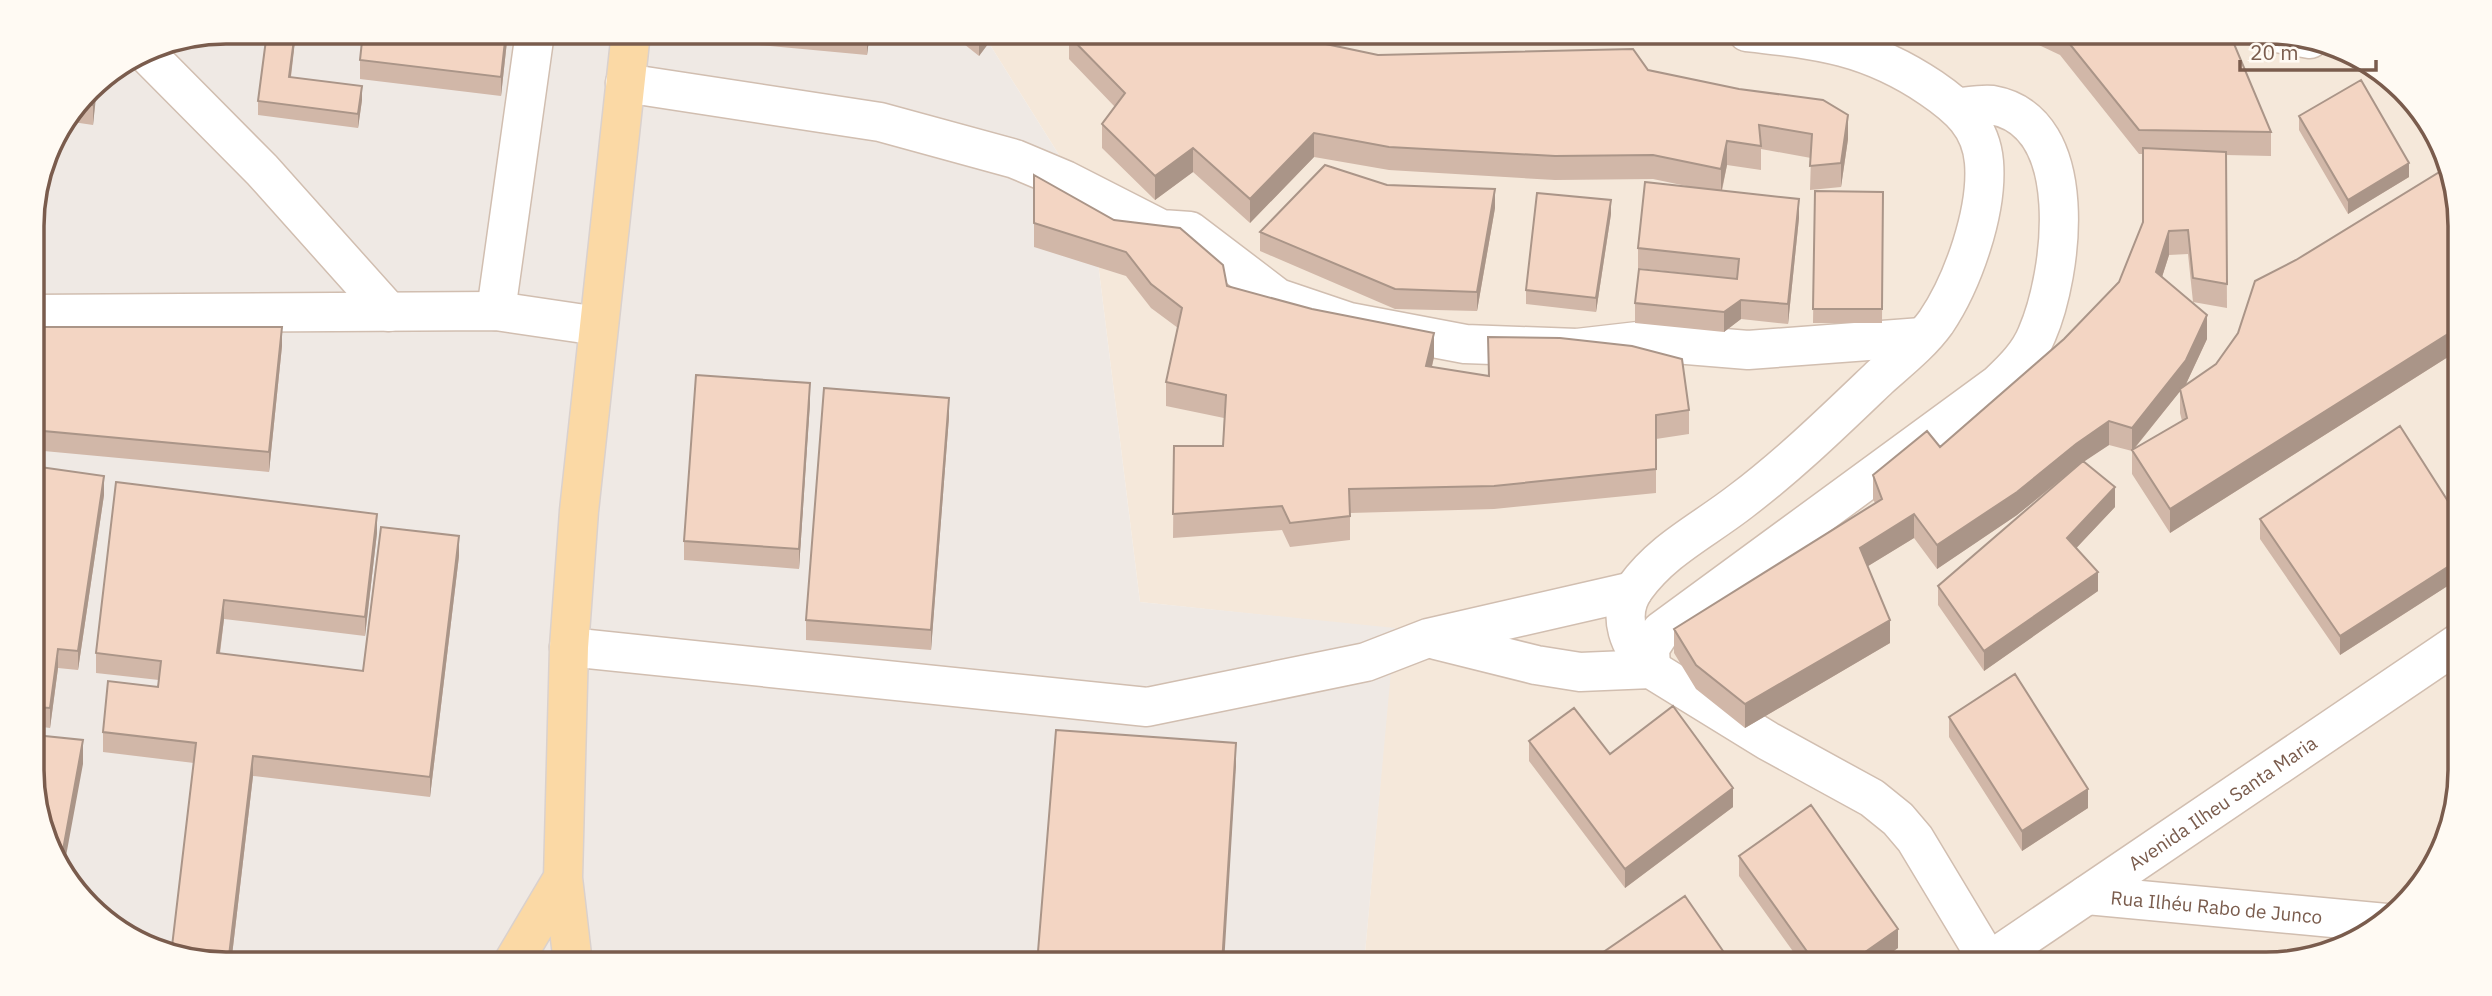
<svg xmlns="http://www.w3.org/2000/svg" width="2492" height="996" viewBox="0 0 2492 996" font-family="'IBM Plex Sans',sans-serif">
  <rect width="100%" height="100%" fill="#fdf6ec"/>
  <!-- residential -->
  <path fill="#f5e8da" d="M982 32H2267L2329 42 2420 107 2459 200 2460 771 2450 833 2384 925 2279 964H1364L1394 629 1140 602 1091 206Z"/>
  <!-- industrial -->
  <path fill="#efe9e4" d="M225 32H982L1091 206 1140 602 1395 628 1364 964H225L163 954 79 898 35 808 32 212 52 139 97 80 152 46Z"/>
  <g fill="none" stroke-linecap="round" stroke-linejoin="round">
    <!-- minor casing -->
    <g stroke="#d1beb0" stroke-width="41">
      <g id="minor">
        <path d="M1747 32C1820 40 1869 46 1931 88 1959 107 1981 126 1984 162 1988 211 1963 282 1936 322 1921 343 1898 361 1879 378 1834 421 1791 463 1741 501 1704 530 1663 549 1635 588 1615 616 1630 648 1651 669L1650 648 1661 631 1998 384C2014 369 2029 354 2037 334 2063 274 2083 121 1992 105 1982 104 1970 106 1960 107"/>
        <path d="M2277 33 2310 39"/>
        <path d="M144 51 262 170 389 312"/>
        <path d="M625 83 880 122 1015 159 1065 180 1161 229 1190 231 1278 298 1349 322 1465 344 1577 348 1638 341 1748 350 1922 337"/>
        <path d="M496 311 535 32"/>
        <path d="M32 314 496 311 598 326"/>
        <path d="M1436 640 1536 665 1580 672 1651 669 1768 741 1872 798 1898 819 1915 839 1989 962"/>
        <path d="M569 647 1147 707 1366 662 1428 638 1633 591"/>
        <path id="s1" d="M2087 895 2386 923"/>
        <path id="s2" d="M1985 964 2460 642"/>
      </g>
    </g>
    <!-- primary casing -->
    <g stroke="#dad1cd" stroke-width="41">
      <path id="primary" d="M512 964 563 878
        M573 964 563 878 569 647 579 511 631 32"/>
    </g>
    <!-- minor -->
    <use href="#minor" stroke="#fff" stroke-width="38"/>
    <!-- primary -->
    <use href="#primary" stroke="#fbd9a5" stroke-width="38"/>
  </g>
  <!-- wall -->
  <path fill="#d1b7a8" fill-rule="evenodd" d="M296 32 291 77 362 100 358 128 258 115V101Z
    M508 32 501 96 360 79V60Z
    M715 32H870L867 55 715 41Z
    M949 32H997L979 56Z
    M2011 32H2226L2271 132V156L2226 155 2227 308 2193 302 2188 254 2169 255 2162 277 2207 339 2186 384 2184 387 2459 200V350L2170 533 2132 474V451L2109 445 2084 461 2115 507 2076 548 2098 591 1984 671 1938 605V586L2073 470 2017 515 1937 569 1914 538 1868 566 1890 643 1745 728 1696 689 1674 653V629L1875 503 1873 499V475L1940 447 2064 339 2119 282 2143 222V154H2139L2060 55ZM2180 391V413L2182 421 2135 448Z
    M1069 36 1326 44 1378 55 1648 70 1848 139 1841 187 1810 190 1811 158 1761 149V170L1727 165 1722 191 1799 218 1788 324 1741 319 1724 332 1635 323V303L1737 279 1638 268V248L1696 188 1653 179 1555 180 1389 170 1314 157 1250 223 1193 172 1155 200 1102 148V124L1115 107 1069 59Z
    M97 80 93 125 66 121Z
    M2299 116 2409 177 2348 214 2299 130Z
    M46 159 40 243H32V212Z
    M1034 175 1227 286 1434 357 1432 367 1489 376 1488 337 1689 410V434L1656 439V493L1494 509 1350 513V540L1290 547 1282 530 1173 538 1174 446H1223L1224 418 1166 406V382L1178 328 1151 308 1126 276 1034 247Z
    M1387 185 1495 208 1477 311 1395 309 1260 251V232Z
    M1815 191 1883 192 1882 323H1813Z
    M1611 214 1596 312 1526 304V290Z
    M33 341 282 346 269 472 33 450Z
    M2459 383V409L2456 405V385Z
    M810 403 799 569 684 560V541Z
    M949 417 931 650 806 640V620Z
    M33 466 104 495 78 670 58 668 50 728 35 726Z
    M2260 519 2460 520V578L2340 655 2260 539Z
    M377 533 365 636 224 619 220 654 363 671 459 556 430 797 253 776 231 964H225L194 763 103 752V732L158 687 159 680 96 673V653Z
    M1949 717 2088 808 2022 851 1949 737Z
    M1529 741 1610 754 1733 807 1625 888 1529 761Z
    M1739 856 1898 948 1875 964H1802L1739 876Z"/>
  <!-- shaded-wall -->
  <path fill="#aa9588" d="M295 32H296L289 91V77Z
    M506 32H508L501 96V77Z
    M867 32H870L867 55Z
    M979 32H997L979 56Z
    M98 79 93 125V105L96 82Z
    M362 86V100L358 128V114Z
    M1848 115V139L1841 187V163Z
    M1314 133V157L1250 223V199Z
    M1727 141V165L1721 193V169Z
    M1193 148V172L1155 200V176Z
    M46 159 40 243V224L44 167Z
    M2409 163V177L2348 214V200Z
    M1495 189V208L1477 311V292Z
    M1799 199V218L1788 324V304Z
    M1611 200V214L1596 312V298Z
    M2169 231V255L2156 296V272Z
    M1741 300V319L1724 332V312Z
    M2207 315V339L2186 384 2132 451V428Z
    M282 327V346L269 472V452Z
    M2459 327V350L2170 533V509Z
    M1434 333V357L1426 390V366Z
    M810 383V403L799 569V549Z
    M949 398V417L931 650V630Z
    M2109 421V445L2076 467 2017 515 1937 569V545L2076 444Z
    M104 476V495L78 670V651Z
    M2115 487V507L2067 558V538Z
    M377 514V533L365 636V617Z
    M1914 514V538L1860 571V548Z
    M459 536V556L430 797V777Z
    M2460 559V578L2340 655V636Z
    M2098 572V591L1984 671V651Z
    M224 600V619L217 673V653Z
    M1890 620V643L1745 728V704Z
    M58 649V668L50 728V708Z
    M83 740V764L64 867 61 861Z
    M1236 743V766L1224 964H1222Z
    M253 756V776L231 964H228Z
    M1733 788V807L1625 888V869Z
    M2088 789V808L2022 851V831Z
    M1898 929V948L1875 964H1848Z"/>
  <!-- building -->
  <path fill="#f3d5c3" stroke="#aa9588" stroke-width="2" d="M267 32H295L289 77 362 86 358 114 258 101Z
    M363 32H506L501 77 360 60Z
    M1074 32H1317L1326 44 1378 55 1633 49 1648 70 1739 89 1823 100 1848 115 1841 163 1810 166 1812 134 1759 125 1761 146 1727 141 1721 169 1653 155 1555 156 1389 147 1314 133 1250 199 1193 148 1155 176 1102 124 1125 93 1069 36Z
    M2060 32H2226L2232 39 2271 132 2139 130Z
    M2361 80 2409 163 2348 200 2299 116Z
    M96 82 93 105 79 103Z
    M2143 148 2226 152 2227 284 2193 278 2188 230 2169 231 2156 272 2207 315 2186 360 2132 428 2109 421 2076 444 2017 492 1937 545 1914 514 1860 548 1890 620 1745 704 1696 665 1674 629 1882 499 1873 475 1927 431 1940 447 2064 339 2119 282 2143 222Z
    M1325 165 1387 185 1495 189 1477 292 1395 289 1260 232Z
    M44 167 40 224 32 223V212Z
    M2446 168 2459 200V327L2170 509 2132 450 2187 418 2180 389 2216 364 2238 333 2255 281 2296 260Z
    M1034 175 1114 220 1180 228 1223 265 1227 286 1312 309 1434 333 1426 366 1489 376 1488 337 1560 338 1632 346 1682 359 1689 410 1656 415V469L1494 486 1349 489 1350 516 1290 523 1282 506 1173 514 1174 446H1223L1226 395 1166 382 1182 308 1151 284 1126 252 1034 223Z
    M1645 182 1799 199 1788 304 1741 300 1724 312 1635 303 1639 269 1737 279 1739 259 1638 248Z
    M1815 191 1883 192 1882 309H1813Z
    M1537 193 1611 200 1596 298 1526 290Z
    M34 327H282L269 452 33 430V341Z
    M696 375 810 383 799 549 684 541Z
    M824 388 949 398 931 630 806 620Z
    M2400 426 2460 520V559L2340 636 2260 519Z
    M2083 461 2115 487 2067 538 2098 572 1984 651 1938 586Z
    M33 466 104 476 78 651 58 649 50 708 35 707Z
    M116 482 377 514 365 617 224 600 217 653 363 671 381 527 459 536 430 777 253 756 228 964 171 955 196 743 103 732 108 681 158 687 161 661 96 653Z
    M2015 674 2088 789 2022 831 1949 717Z
    M1673 706 1733 788 1625 869 1529 741 1574 708 1610 754Z
    M1056 730 1236 743 1222 964H1037Z
    M35 735 83 740 61 861 35 808Z
    M1811 805 1898 929 1848 964H1816L1739 856Z
    M1685 896 1732 964H1586Z"/>
  <g text-anchor="middle" stroke-width="7" stroke-linejoin="round" paint-order="stroke">
    <!-- street labels -->
    <g font-size="19" fill="#7a5c4d" stroke="#fffaf3">
      <text dy="7" stroke="none"><textPath href="#s2" startOffset="287">Avenida Ilheu Santa Maria</textPath></text>
      <text dy="7" stroke="none"><textPath href="#s1" startOffset="130">Rua Ilhéu Rabo de Junco</textPath></text>
    </g>
  </g>
  <!-- crop -->
  <path d="M0 0H2492V996H0ZM226 44H2266A182 182 0 0 1 2448 226V770A182 182 0 0 1 2266 952H226A182 182 0 0 1 44 770V226A182 182 0 0 1 226 44Z" fill="#fffaf3" fill-rule="evenodd"/>
  <path fill="none" stroke="#7a5c4d" stroke-width="3.5" d="M226 44H2266A182 182 0 0 1 2448 226V770A182 182 0 0 1 2266 952H226A182 182 0 0 1 44 770V226A182 182 0 0 1 226 44Z"/>
  <!-- scale -->
  <path d="M2240 60v10h136v-10" fill="none" stroke="#7a5c4d" stroke-width="3.5"/>
  <text x="2250" y="60" font-size="21" fill="#7a5c4d" stroke="#fffaf3" stroke-width="5" paint-order="stroke">20 m</text>
</svg>
